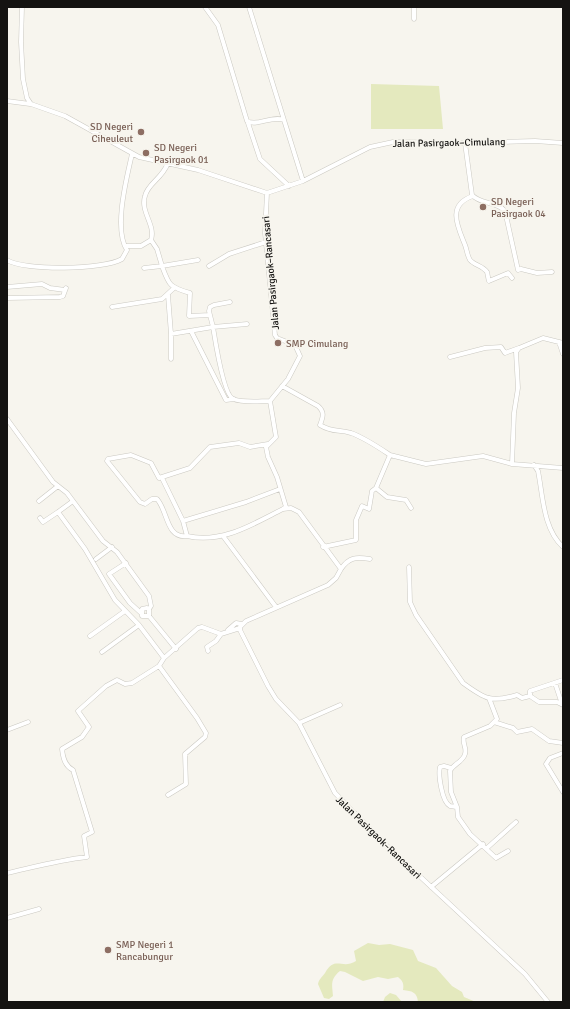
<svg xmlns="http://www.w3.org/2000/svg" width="570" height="1009" viewBox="0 0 570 1009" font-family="Signika,sans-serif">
  <rect width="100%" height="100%" fill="#f7f5ee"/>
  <!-- green -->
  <path fill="#e4e9be" d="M371 84 439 86 443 129H371Z
    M368 943 379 945 390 944 413 950 418 961 436 968 452 986 462 992 464 997 476 1002H418C417 992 412 991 403 990 404 984 403 981 398 977L388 979 378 977 363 981 345 972 340 971C330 979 332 985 333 996L329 999 324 998 318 984C319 979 322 977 325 973 335 955 342 970 356 961L354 951Z
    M390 993 396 995 402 1002H383L385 997Z"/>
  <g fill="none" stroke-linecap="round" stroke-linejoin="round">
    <!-- minor casing -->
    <g stroke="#cbc9c2" stroke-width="5">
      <path id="minor" d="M22 7 21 42 23 79 27 98 31 104 65 116 139 157 198 170 267 193 303 181 370 147 393 142 465 143 535 141 563 143
        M205 7 218 25 247 121C256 127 272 115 284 120L303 181
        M249 7 284 120
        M414 19V7
        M7 101 30 104
        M248 123 260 159 289 186
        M465 143 472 195C481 205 497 201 505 211L518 270 521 269 537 273 552 272
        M267 193 265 233 275 335 277 338 295 345 300 356 288 379 270 401 276 437 266 447 268 457 277 477 286 507 283 509 291 508 299 512 341 569 336 578 328 585 246 621 240 627V630L268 686 276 699 299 723 335 793 385 844 525 974 548 1002
        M473 196C446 205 458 227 465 245 467 250 467 255 470 260 474 265 483 266 487 272 488 275 488 279 489 281L508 273 512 278
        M125 246H141L151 240C156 225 140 212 145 196 148 183 162 179 168 163
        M7 260C24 271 104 270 122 259L127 250C113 229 127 177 132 154
        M198 260 162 266C169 285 169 287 190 293L189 316 210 315
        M209 266 229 254 266 242
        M144 268 162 266 157 249 151 240
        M7 287 42 284 50 288 65 290
        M168 295 171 334V359
        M7 298 60 297 63 296 66 288
        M112 307 162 299 174 288
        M247 324 213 327C215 339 223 394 233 399 243 403 260 401 270 401
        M191 331 225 398 226 400 234 399
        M171 334 213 327 209 311 210 307 214 305 230 302
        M559 342 563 354
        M450 357 485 348 501 347 505 353 519 348
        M282 386 318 406C325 412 323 417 320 425 333 433 338 429 351 433 365 438 378 447 390 455
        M7 419 53 482 67 493 103 541 117 552 149 596 151 606 149 609
        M512 464 514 413 518 388 516 352 519 348 543 338 563 343
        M534 465 538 471C543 496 543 529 563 547
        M162 478 183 521
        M376 488 387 497 406 500 411 508
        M280 489 246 502 183 521 187 536C222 544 253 524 283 509
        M39 501 58 486
        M73 501 58 512 85 549 115 600 139 625 164 658 198 628 202 627 221 634 240 628
        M40 518 43 522 58 512
        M187 536C166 539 168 511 157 499H152L145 504 140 502 107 461 108 459 131 455 151 463 159 478 190 468 210 447 239 443 250 447 268 444
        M223 536 276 607
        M323 547 356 540V520L362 506 369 509 372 491 376 488 390 455 426 464 483 456 512 464 563 468
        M96 559 112 547
        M126 563 109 574 130 603 141 613
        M409 567 410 602 416 615 463 683C485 699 491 703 517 695L522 698 530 696 539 702H557L563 705
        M341 569C349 557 356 557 370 559
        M149 616H142V609L147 608 149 609V616L176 649
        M228 630 236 623 242 624
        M90 636 125 611
        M208 651 207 647 216 641 221 634
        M102 652 139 625
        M164 658 159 666 197 718 206 733 205 737 185 754 186 784 168 795
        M555 683 562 704
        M530 696V691L563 680
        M489 698 497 719 490 726 464 737C462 744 467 747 465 754 463 762 453 764 450 771L451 792 457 807 458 817 470 834 496 858 508 851
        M494 722 513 728 517 732 532 729 549 741 563 743
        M299 723 340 705
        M7 730 28 722
        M563 753 550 758 546 764 563 792
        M451 768 444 766 440 767C438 775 442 802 450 806 451 806 456 807 457 807
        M487 848 516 822
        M7 873C34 867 60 860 87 857L84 836 92 832 73 770C65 766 63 758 62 749L82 737 89 727 78 711 106 686 117 680 125 684 132 683 159 666
        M431 887 483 844
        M7 918 39 909"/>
    </g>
    <!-- minor -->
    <use href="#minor" stroke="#fff" stroke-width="4"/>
  </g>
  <!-- markers -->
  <g fill="#8d6e63" stroke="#f7f5ee" stroke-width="1.5">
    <circle cx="141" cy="132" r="4"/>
    <circle cx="146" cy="153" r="4"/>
    <circle cx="483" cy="207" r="4"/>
    <circle cx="278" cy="343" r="4"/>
    <circle cx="108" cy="950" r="4"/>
  </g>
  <g text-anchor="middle" stroke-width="4" stroke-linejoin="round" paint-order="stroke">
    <!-- education labels -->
    <g font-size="10" fill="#785e54" stroke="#f7f5ee" text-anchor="start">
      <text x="133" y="130" text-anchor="end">SD Negeri<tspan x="133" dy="12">Ciheuleut</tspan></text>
      <text x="154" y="151">SD Negeri<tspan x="154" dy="12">Pasirgaok 01</tspan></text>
      <text x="491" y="205">SD Negeri<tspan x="491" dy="12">Pasirgaok 04</tspan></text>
      <text x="286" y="347">SMP Cimulang</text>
      <text x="116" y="948">SMP Negeri 1<tspan x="116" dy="12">Rancabungur</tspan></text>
    </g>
    <!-- street labels -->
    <g font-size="10" fill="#141311" stroke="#f7f5ee">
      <text transform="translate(449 142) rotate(-1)" y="4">Jalan Pasirgaok–Cimulang</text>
      <text transform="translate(270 273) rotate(-95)" y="4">Jalan Pasirgaok–Rancasari</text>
      <text transform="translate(379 837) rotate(44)" y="4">Jalan Pasirgaok–Rancasari</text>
    </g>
  </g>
  <!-- border -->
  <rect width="570" height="1009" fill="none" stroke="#141311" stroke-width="16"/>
</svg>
